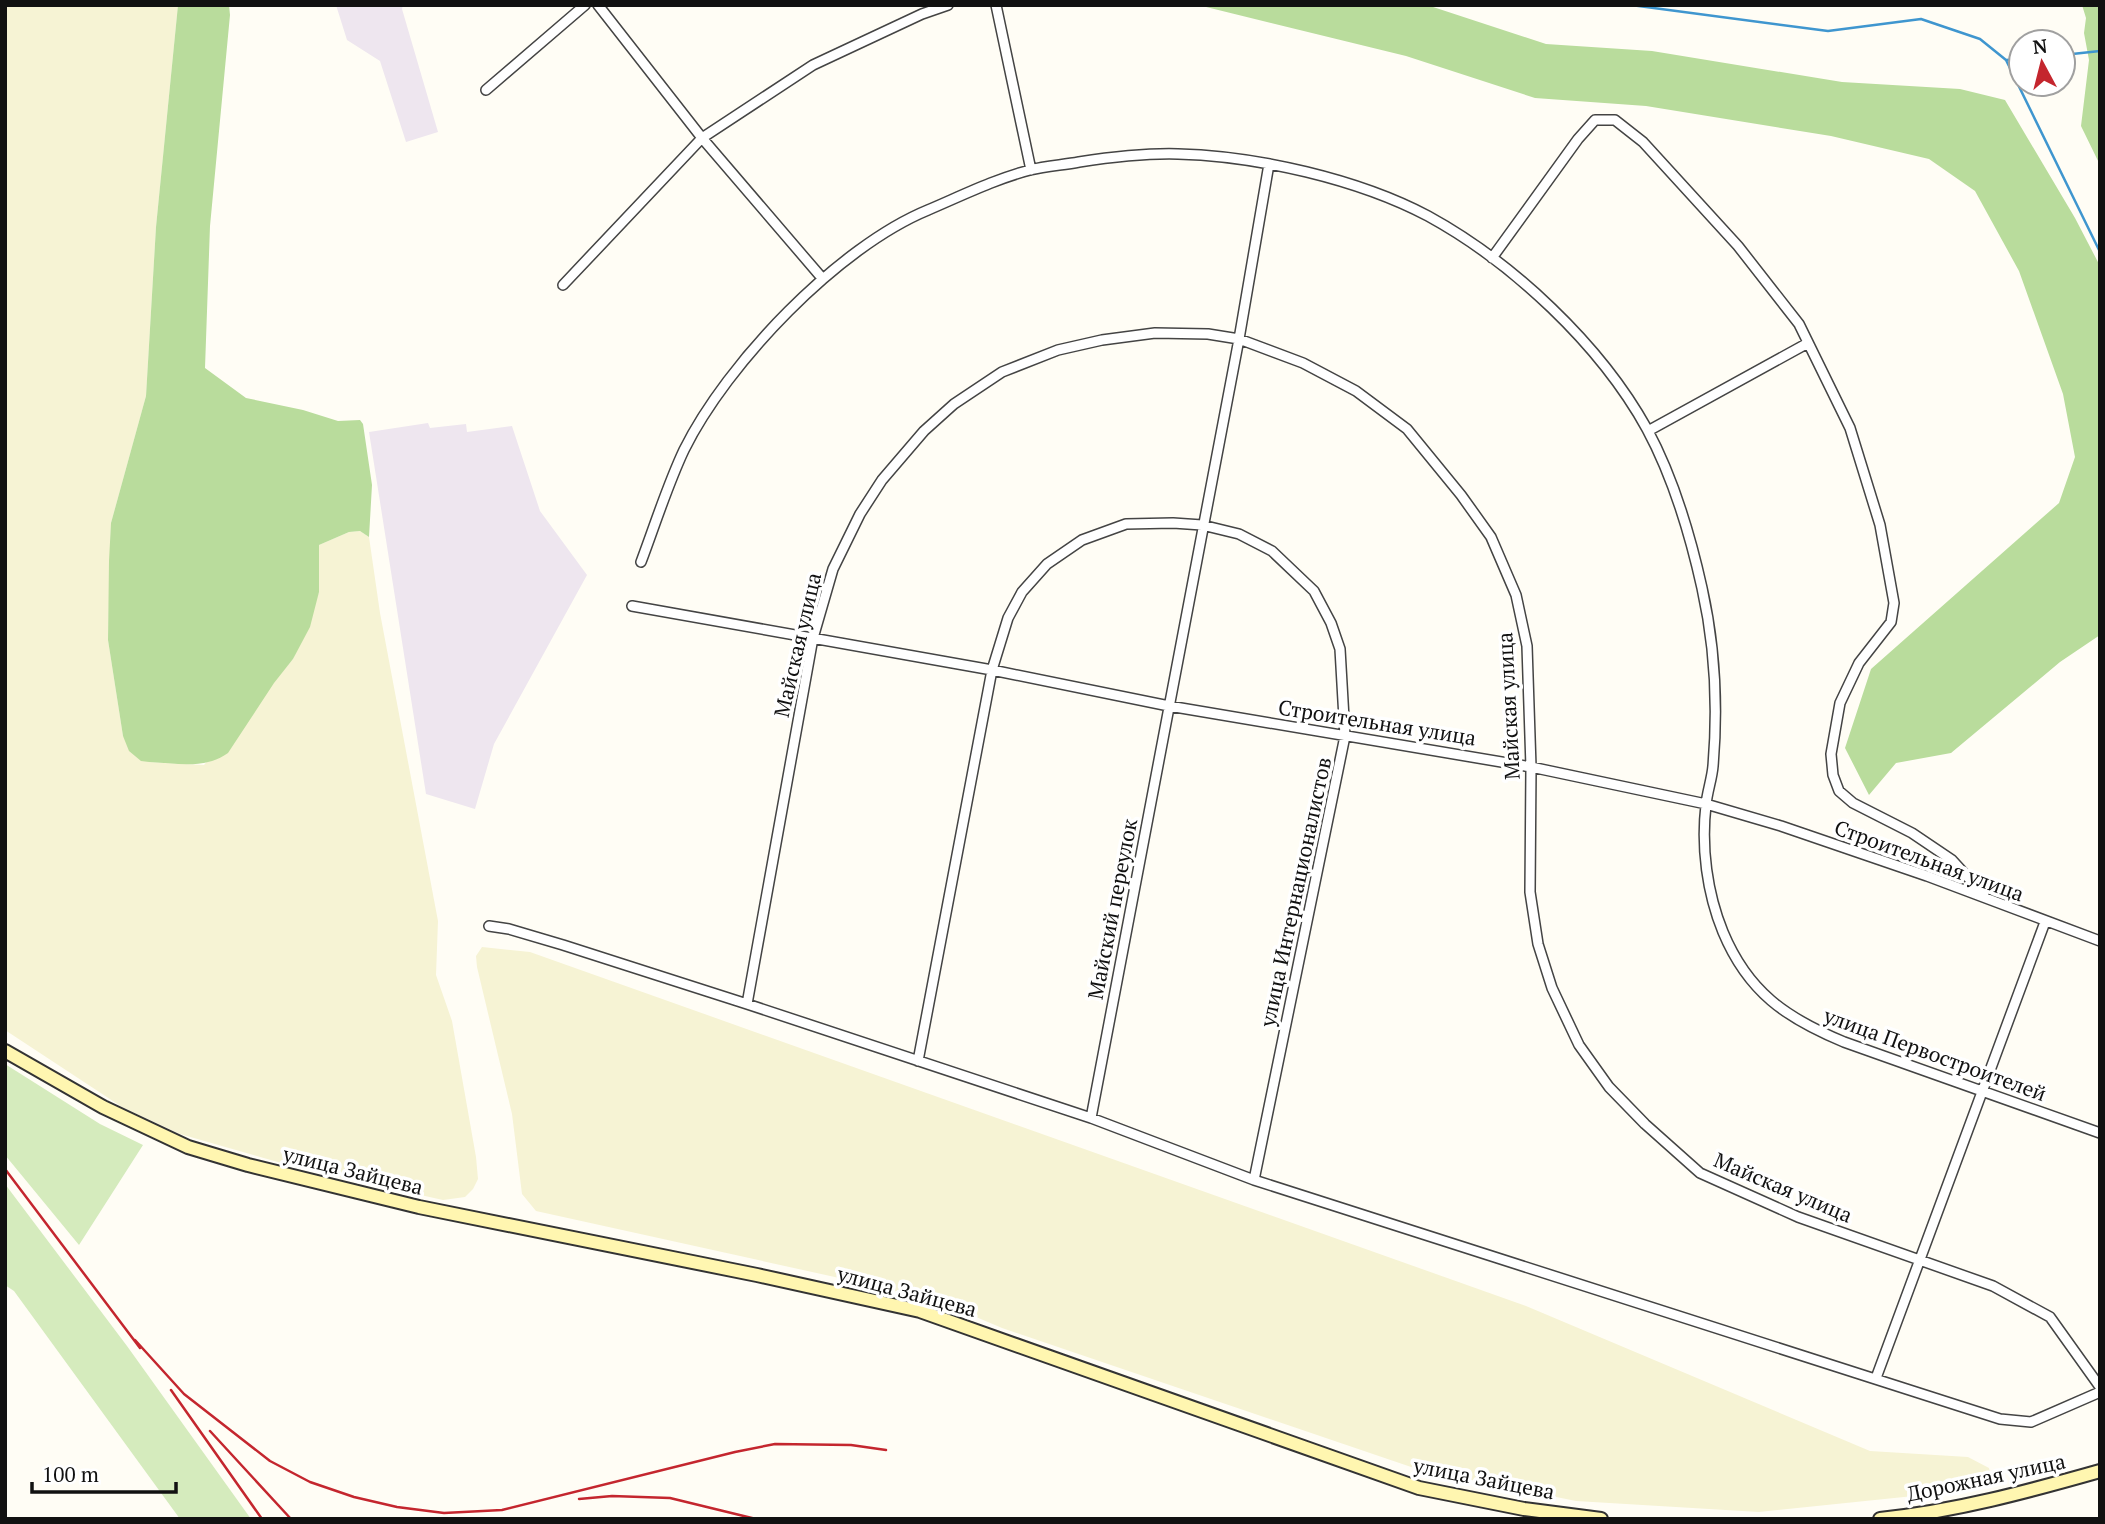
<svg xmlns="http://www.w3.org/2000/svg" width="2105" height="1524" viewBox="0 0 2105 1524" font-family="'PT Serif',serif">
  <rect width="100%" height="100%" fill="#fffdf5"/>
  <!-- industrial -->
  <path fill="#eee6ef" d="M336 5H403L402 9 438 132 406 142 380 61 347 40Z
    M428 423 430 428 466 424 467 432 512 426 540 511 587 575 494 744 475 809 426 794 369 432Z"/>
  <!-- farmland -->
  <path fill="#f6f3d4" d="M5 5H178L156 227 146 396 111 523 108 640 123 736 149 762 204 765 293 659 319 592V545L349 532 360 531 369 537 380 613 438 921 436 975 452 1021 476 1157 478 1179 473 1189 465 1197 443 1200 299 1168 180 1134 122 1107 5 1030Z
    M482 947 530 952 1526 1306 1870 1451 1968 1457 1989 1468 1992 1480 1984 1486 1962 1491 1759 1512 1576 1501 1417 1469 1002 1328 943 1303 880 1287 536 1211 522 1194 512 1114 477 967 476 956Z"/>
  <!-- green -->
  <path fill="#d5ebbd" d="M5 1064 100 1124 143 1145 79 1245 5 1155Z
    M5 1184 127 1346 251 1519H180L14 1291 5 1285Z"/>
  <!-- forest -->
  <path fill="#b9dc9c" d="M178 5H229L230 15 210 226 205 368 246 398 303 410 338 421 360 420 363 424 372 485 369 537 360 531 349 532 319 545V592L310 627 293 659 274 683 228 753C204 770 177 763 149 762L141 761 129 751 123 736 108 640 109 561 111 523 146 396 156 227Z
    M1198 5H1427L1546 44 1652 51 1842 82 1960 89 2005 100 2075 218 2100 266V635L2060 662 1951 753 1896 763 1869 795 1845 748 1871 669 2059 503 2075 457 2063 394 2019 271 1975 191 1929 159 1831 136 1646 106 1535 98 1406 56Z
    M2082 5H2100V165L2081 126 2089 60 2084 33 2086 18Z"/>
  <g fill="none" stroke-linecap="round" stroke-linejoin="round">
    <!-- stream -->
    <path stroke="#3f96cf" stroke-width="2.5" d="M1631 5 1828 31 1921 19 1980 39 2006 60 2021 59
      M2063 55 2100 51
      M2006 60 2100 252"/>
    <!-- street casing -->
    <g stroke="#444" stroke-width="12">
      <path id="street" d="M598 5 702 138 822 278
        M996 5 1031 170
        M486 90 585 5
        M1492 258 1578 139 1595 120H1615L1643 142 1738 246 1799 324 1850 428 1880 525 1894 603 1891 622 1859 663 1840 703 1831 754 1833 775 1839 791 1853 803 1912 833 1952 860 1984 895
        M563 285 702 138 813 65 922 14 948 5
        M1648 431 1808 343
        M641 562C655 525 667 486 684 450 727 363 838 247 928 210 961 196 995 179 1030 170 1046 166 1063 165 1079 162 1112 157 1145 153 1178 154 1257 156 1358 179 1428 216 1512 262 1600 344 1647 429 1673 477 1690 534 1702 588 1715 646 1718 707 1713 766 1712 779 1707 792 1706 805 1701 847 1707 893 1723 932 1748 992 1786 1018 1844 1042L2100 1133
        M632 606 992 670 1169 706 1531 767 1706 804 1781 826 1927 876 2100 941
        M489 926 509 929 563 945 747 1004 1091 1118 1254 1180 2000 1419 2031 1422 2100 1392
        M747 1004 813 638 833 569 860 514 882 480 924 431 954 404 1002 372 1058 350 1102 340 1155 333 1208 334 1239 339 1303 363 1356 391 1407 429 1461 495 1491 537 1516 595 1527 646 1531 767 1530 892 1538 944 1552 988 1579 1045 1609 1087 1645 1124 1700 1173 1798 1217 1993 1286 2050 1317 2100 1387
        M918 1061 992 670 1008 618 1022 592 1047 564 1082 540 1126 524 1173 523 1202 525 1239 534 1272 551 1314 591 1331 623 1340 649 1345 736 1254 1180
        M1091 1118 1239 339 1269 164
        M1876 1378 2045 922"/>
    </g>
    <!-- secondary casing -->
    <g stroke="#333" stroke-width="16">
      <path id="secondary" d="M5 1051 103 1107 188 1147 248 1165 419 1207 757 1275 920 1311 1419 1488 1524 1509 1601 1519
        M1880 1519C1956 1511 2026 1492 2100 1471"/>
    </g>
    <!-- street -->
    <use href="#street" stroke="#fff" stroke-width="9"/>
    <!-- secondary -->
    <use href="#secondary" stroke="#fff6b0" stroke-width="12"/>
    <!-- rail -->
    <path stroke="#c4262e" stroke-width="2.5" d="M5 1169 140 1348
      M135 1340 184 1394 270 1461 310 1482 354 1497 397 1507 444 1513 502 1510 735 1452 775 1444 851 1445 886 1450
      M171 1390 262 1519
      M210 1431 291 1519
      M579 1499 612 1496 670 1498 756 1519"/>
  </g>
  <g text-anchor="middle" stroke-width="7" stroke-linejoin="round" paint-order="stroke">
    <!-- street labels -->
    <g font-size="21" fill="#111" stroke="#fff">
      <text transform="translate(798 645) rotate(-77)" y="7">Майская улица</text>
      <text transform="translate(1509 706) rotate(-93)" y="7">Майская улица</text>
      <text transform="translate(1377 723) rotate(9)" y="7">Строительная улица</text>
      <text transform="translate(1929 861) rotate(20)" y="7">Строительная улица</text>
      <text transform="translate(1296 892) rotate(-78)" y="7">улица Интернационалистов</text>
      <text transform="translate(1113 909) rotate(-79)" y="7">Майский переулок</text>
      <text transform="translate(1935 1055) rotate(20)" y="7">улица Первостроителей</text>
      <text transform="translate(353 1171) rotate(14)" y="7">улица Зайцева</text>
      <text transform="translate(1783 1188) rotate(23)" y="7">Майская улица</text>
      <text transform="translate(907 1292) rotate(15)" y="7">улица Зайцева</text>
      <text transform="translate(1986 1478) rotate(-12)" y="7">Дорожная улица</text>
      <text transform="translate(1484 1479) rotate(11)" y="7">улица Зайцева</text>
    </g>
  </g>
  <!-- border -->
  <rect width="2105" height="1524" fill="none" stroke="#111111" stroke-width="14"/>
  <!-- north arrow -->
  <g transform="translate(2042 63) rotate(353)"><circle r="33" fill="#ffffff" stroke="#a0a0a0" stroke-width="2"/>
  <path d="M0-5L12 26L0 18L-12 26Z" fill="#c4262e"/>
  <text y="-10" font-size="19" font-weight="bold" text-anchor="middle" fill="#111111">N</text>
  </g>
  <!-- scale -->
  <path d="M32 1482v10h144v-10" fill="none" stroke="#111111" stroke-width="3.5"/>
  <text x="42" y="1482" font-size="21" fill="#111111" stroke="#ffffff" stroke-width="5" paint-order="stroke">100 m</text>
</svg>
